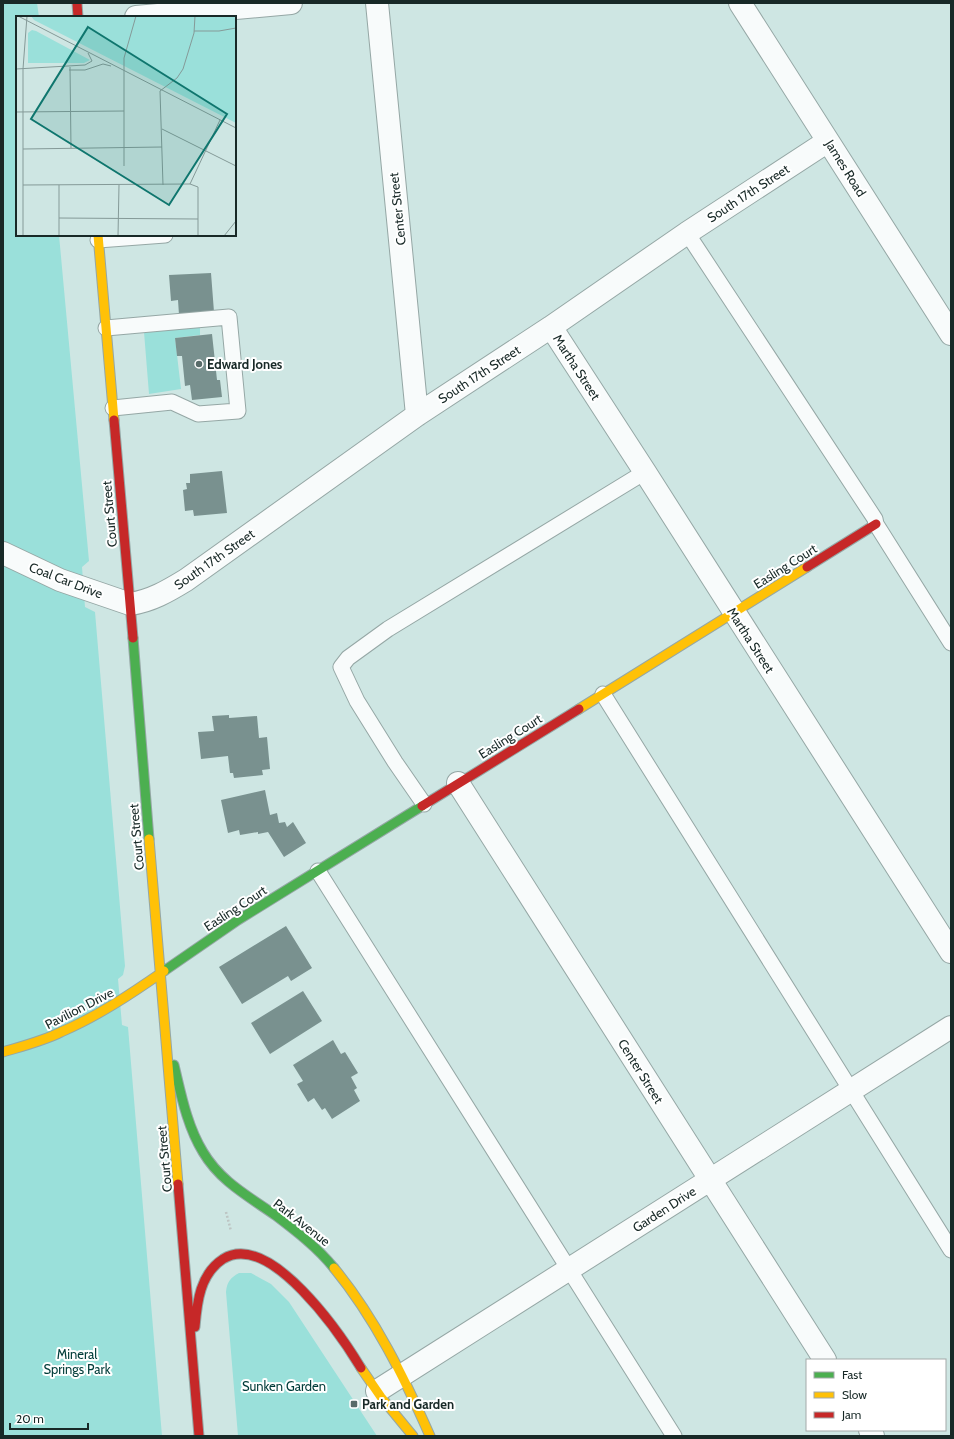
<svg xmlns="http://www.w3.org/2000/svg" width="954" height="1439" viewBox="0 0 954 1439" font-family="Cabin,sans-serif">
  <rect width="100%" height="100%" fill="#cee6e3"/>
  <!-- green -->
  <path fill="#9ae0da" d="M3 3H37L39 17H17V235H59L89 561 82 567 85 607 95 612 125 966 123 975 118 979 122 1025 128 1027 162 1436H3Z
    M200 326V335L175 338 181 389 149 394 144 332Z
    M239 1273H251L271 1284 289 1302 377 1436H238L226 1292C227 1282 230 1278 239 1273Z"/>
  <!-- building -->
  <path fill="#79918f" d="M211 273 214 312 179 315 178 300 171 301 169 275Z
    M212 334 217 380H220L222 397 192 400 190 385 185 386 182 356H177L175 338Z
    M222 471 227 513 194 516 193 510 185 511 183 490 187 489 186 483H190V474Z
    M229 715V718L257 716 259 738 267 737 270 769 262 770 263 775 234 778 233 773H230L228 756 201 759 198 732 214 731 212 716Z
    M265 790 270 815 277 813 279 823 285 822 287 827 293 822 306 843 284 857 268 832 258 834V832L240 835 239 830 228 833 221 800Z
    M286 926 312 968 291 981 288 976 242 1004 219 967Z
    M303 991 322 1021 270 1054 251 1023Z
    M333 1040 341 1054 345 1052 358 1073 351 1077 357 1088 354 1090 360 1101 332 1119 325 1108 322 1110 314 1098 308 1102 297 1084 303 1081 293 1065Z"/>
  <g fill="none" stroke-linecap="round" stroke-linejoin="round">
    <!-- lane casing -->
    <g stroke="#95a7a5" stroke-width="17">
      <path id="lane" d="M687 233 875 519 876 524 951 643
        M98 240 165 235
        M106 328 229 317 238 411 198 414 172 402 113 408
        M603 694 951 1250
        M424 804 395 762 357 701 341 667 348 658 388 629 645 472
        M318 871 674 1436"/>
    </g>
    <!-- street casing -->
    <g stroke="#95a7a5" stroke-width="24">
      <path id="street" d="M377 3 417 415
        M740 3 951 334
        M136 17 291 3
        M551 327 645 472 951 952
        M3 553 60 580 130 604C151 601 168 591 186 580L417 415 551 327 687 233 828 141
        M458 783 825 1360
        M377 1391 951 1027
        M870 1430 873 1436"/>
    </g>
    <!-- fast casing -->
    <g stroke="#95a7a5" stroke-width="11">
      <path id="fast" d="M133 638 149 839
        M164 971 238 920 422 806
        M174 1065C181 1094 187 1126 203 1152 220 1181 248 1196 275 1215 296 1231 317 1247 334 1268"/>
    </g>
    <!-- slow casing -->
    <g stroke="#95a7a5" stroke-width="11">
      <path id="slow" d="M98 235 114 420
        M579 709 807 567
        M149 839 178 1184
        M3 1052C23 1046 43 1041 61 1032 98 1016 131 994 164 971
        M334 1268C375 1318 404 1377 430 1436
        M361 1368 381 1397 413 1436"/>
    </g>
    <!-- jam casing -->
    <g stroke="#95a7a5" stroke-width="11">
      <path id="jam" d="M77 3 78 17
        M114 420 133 638
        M807 567 876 524
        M422 806 579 709
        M178 1184 199 1436
        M195 1327C197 1302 200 1274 223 1259 270 1230 341 1335 361 1368"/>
    </g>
    <!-- path -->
    <path stroke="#bdc5c3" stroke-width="2.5" stroke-dasharray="2 2" stroke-linecap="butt" d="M226 1212 231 1231"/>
    <!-- lane -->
    <use href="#lane" stroke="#f8fbfb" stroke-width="15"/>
    <!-- street -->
    <use href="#street" stroke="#f8fbfb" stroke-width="22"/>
    <!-- fast -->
    <use href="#fast" stroke="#4caf50" stroke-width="9"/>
    <!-- slow -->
    <use href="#slow" stroke="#ffc107" stroke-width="9"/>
    <!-- jam -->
    <use href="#jam" stroke="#c62828" stroke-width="9"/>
  </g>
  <!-- markers -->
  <g fill="#586b69" stroke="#fff" stroke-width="1.5">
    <circle cx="199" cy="364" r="4"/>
    <rect x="350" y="1400" width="8" height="8" rx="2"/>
  </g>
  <g text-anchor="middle" stroke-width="4" stroke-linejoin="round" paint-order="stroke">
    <!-- street labels -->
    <g font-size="13" fill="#182927" stroke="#fff">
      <text transform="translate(846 168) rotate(58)" y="5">James Road</text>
      <text transform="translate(748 193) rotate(-33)" y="5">South 17th Street</text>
      <text transform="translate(397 209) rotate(-96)" y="5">Center Street</text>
      <text transform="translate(577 367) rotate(57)" y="5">Martha Street</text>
      <text transform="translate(479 374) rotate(-33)" y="5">South 17th Street</text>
      <text transform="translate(109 514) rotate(-95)" y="5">Court Street</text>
      <text transform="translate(214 559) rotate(-35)" y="5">South 17th Street</text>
      <text transform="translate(785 566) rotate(-32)" y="5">Easling Court</text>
      <text transform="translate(66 580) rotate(21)" y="5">Coal Car Drive</text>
      <text transform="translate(751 640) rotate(57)" y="5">Martha Street</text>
      <text transform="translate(510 736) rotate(-32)" y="5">Easling Court</text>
      <text transform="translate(136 837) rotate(-95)" y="5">Court Street</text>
      <text transform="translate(235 908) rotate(-33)" y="5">Easling Court</text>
      <text transform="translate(79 1008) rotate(-27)" y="5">Pavilion Drive</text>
      <text transform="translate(641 1071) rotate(58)" y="5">Center Street</text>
      <text transform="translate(164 1159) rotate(-95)" y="5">Court Street</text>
      <text transform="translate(664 1209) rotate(-33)" y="5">Garden Drive</text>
      <text transform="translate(302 1222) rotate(38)" y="5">Park Avenue</text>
    </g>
    <!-- poi labels -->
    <g font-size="13" font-weight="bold" fill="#182927" stroke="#fff" text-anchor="start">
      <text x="207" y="369">Edward Jones</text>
      <text x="362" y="1409">Park and Garden</text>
    </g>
    <!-- park labels -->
    <g font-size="13" fill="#003c39" stroke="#fff">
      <text x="77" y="1359">Mineral<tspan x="77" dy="15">Springs Park</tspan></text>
      <text x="284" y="1391">Sunken Garden</text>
    </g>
  </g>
  <!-- overview -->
  <g transform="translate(16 16)">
    <rect width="220" height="220" fill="#cee6e3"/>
    <path d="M15 0H220V107L18 4ZM16 14 20 15 74 44 68 47H12V17Z" fill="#9ae0da"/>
    <path fill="none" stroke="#859a98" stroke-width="1" d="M2 0 220 112M178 15H203L220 12M54 51 55 132M0 53 69 49 76 45 72 37M53 54H69L87 48 95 50M0 96 108 95M146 113 220 150M7 133 146 131M108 150V42L120 0M174 168 204 104M7 169 174 168 182 171M147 169 144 75 161 62 167 53 178 17 179 0M182 171V220M43 202 182 203M7 220V53L11 0M43 220V169M102 220 103 169M208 220 220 205"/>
    <path fill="#0f766e" fill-opacity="0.15" stroke="#0f766e" stroke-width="2" d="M72 11 211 98 153 189 15 103Z"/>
    <rect width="220" height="220" fill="none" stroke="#182927" stroke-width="2"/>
  </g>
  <!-- border -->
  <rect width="954" height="1439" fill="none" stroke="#182927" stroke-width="8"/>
  <!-- legend -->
  <rect x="806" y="1359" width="140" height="72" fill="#ffffff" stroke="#a3a9a9"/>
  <rect x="814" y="1372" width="20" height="6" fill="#4caf50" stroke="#a3a9a9"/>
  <text x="842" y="1379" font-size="12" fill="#182927">Fast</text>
  <rect x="814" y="1392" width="20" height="6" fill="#ffc107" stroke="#a3a9a9"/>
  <text x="842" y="1399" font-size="12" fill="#182927">Slow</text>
  <rect x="814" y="1412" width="20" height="6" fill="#c62828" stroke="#a3a9a9"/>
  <text x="842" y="1419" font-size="12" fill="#182927">Jam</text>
  <!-- scale -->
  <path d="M10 1423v6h78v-6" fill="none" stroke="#182927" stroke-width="2"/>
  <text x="16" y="1423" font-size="12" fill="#182927" stroke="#ffffff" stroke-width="3" paint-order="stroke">20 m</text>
</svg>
